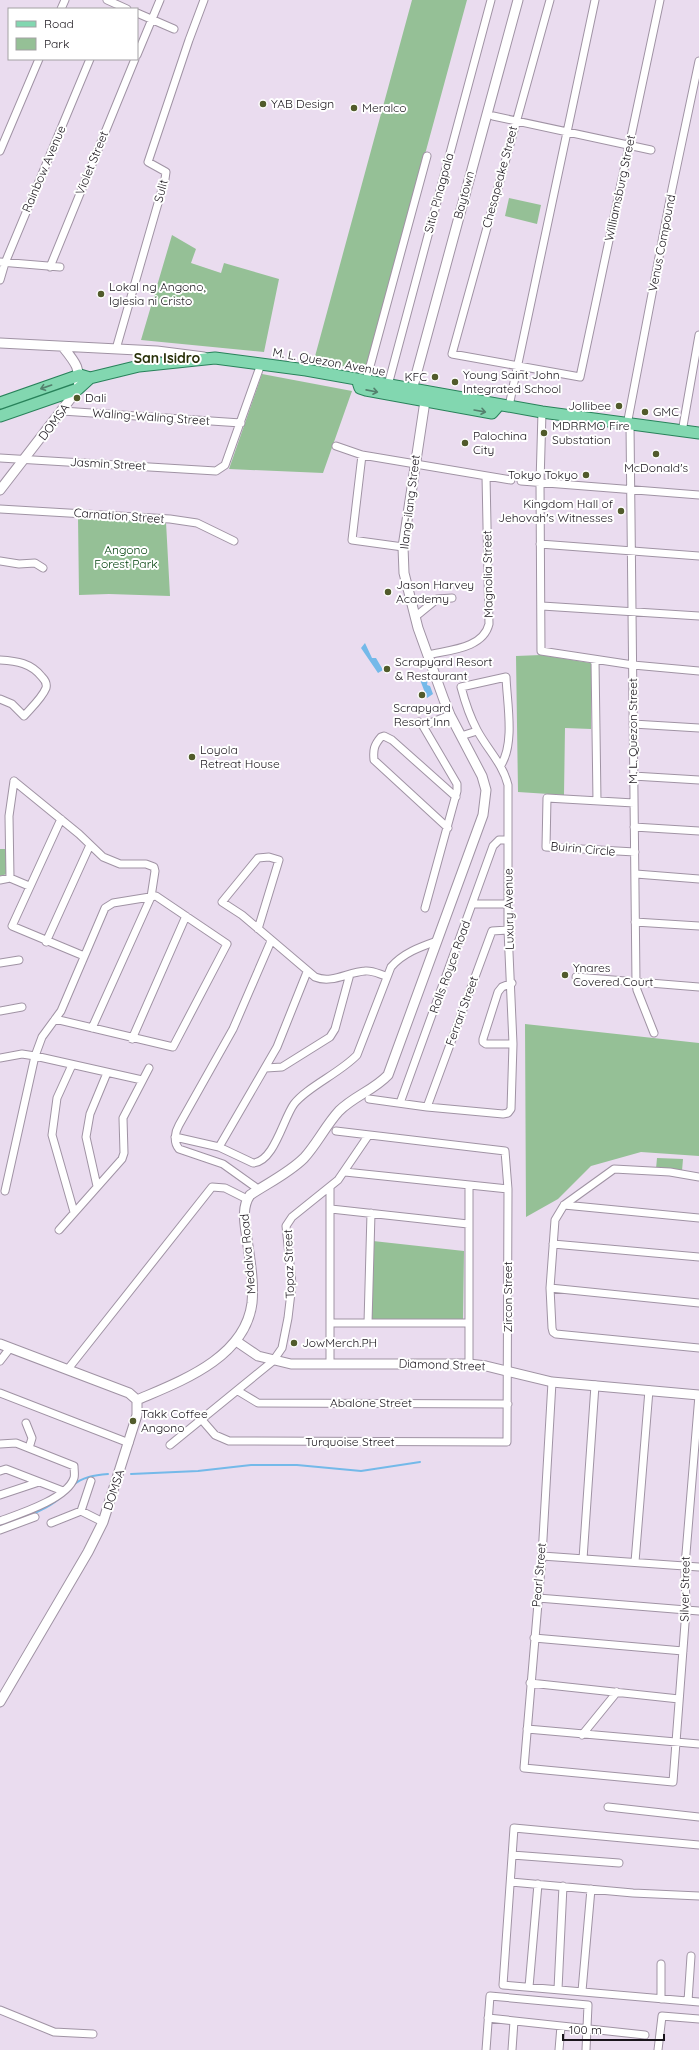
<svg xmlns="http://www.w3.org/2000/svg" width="699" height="2050" viewBox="0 0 699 2050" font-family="Quicksand,sans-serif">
  <rect width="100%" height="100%" fill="#eadcef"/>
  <!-- green -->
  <path fill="#95c096" d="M412 0H467L366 371 314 360Z
    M509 198 541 205 537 224 505 216Z
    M172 235 196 249 191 263 221 273 224 263 279 279 264 352 141 340Z
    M262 374 352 391 323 473 229 469Z
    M78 517 166 522 170 596 109 594 79 595Z
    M541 655 591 663V729L565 728 564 795 518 792 516 656Z
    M0 849H7V874L0 876Z
    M525 1024 699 1043V1156L641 1152 591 1166 558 1199 526 1217Z
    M657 1158 683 1159 682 1171 656 1169Z
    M373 1241 464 1251 463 1321H371Z"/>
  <!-- water -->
  <path fill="#74b9e9" d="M365 643 372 658H376L383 670 378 673 361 648Z
    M423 675 428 678 427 685 430 686 433 694 427 698 419 677Z"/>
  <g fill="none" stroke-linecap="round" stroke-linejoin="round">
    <!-- stream -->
    <path stroke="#74b9e9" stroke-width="2" d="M131 1474 198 1471 251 1465H297L361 1471 420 1462
      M72 1486C82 1477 95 1475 108 1474
      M0 1526C20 1518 44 1512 60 1498"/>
    <!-- street casing -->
    <g stroke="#a093a4" stroke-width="9">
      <path id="street" d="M107 0 127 9
        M550 0 452 354 580 377 660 0
        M61 9 65 0
        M137 13 174 29
        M137 55 160 0
        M493 116 651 150
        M0 151 39 59
        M0 262 60 267
        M50 267 135 59
        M0 280 5 263 90 59
        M116 349 165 179 166 172 148 162 189 40 204 0
        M366 381 427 156
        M388 385 491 0
        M509 406 595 0
        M62 411 241 423
        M542 412 540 483 541 651 633 665 699 671
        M627 425 672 189 699 61
        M630 425 636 983 637 990 654 1033
        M682 432 699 335
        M336 446 362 455 511 480
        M362 455 352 540 403 547
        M0 458 216 471 225 465 261 364
        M521 481 699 495
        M0 509 170 519 197 523 234 541
        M540 544 699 556
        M0 561 19 564 35 563 43 568
        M542 606 699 616
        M415 617 437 599 452 598
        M428 655C448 650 483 649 489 624L486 476
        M0 660C17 661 31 663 42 677 45 680 47 684 46 688 42 698 31 708 24 716L12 704 0 699
        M595 660 597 801
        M419 722 423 726 457 784V791L425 908
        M633 724 699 728
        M423 726 450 715
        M461 736 477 731
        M633 776 699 780
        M14 781 79 834 103 857 120 864H146L154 867 155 871 151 897 92 1028
        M634 803 547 798 546 847 635 852
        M61 819 12 926 84 956
        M634 827 699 831
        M448 828 374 760C373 750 374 745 381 737L384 736 392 740 456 797
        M636 874 699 879
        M10 878 9 816 14 781
        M0 880 10 878 29 886
        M473 904H508
        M635 922 699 926
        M258 929 279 860 269 857 258 858 222 902 242 915 315 977C332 984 348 972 365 971 372 970 379 974 386 976
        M46 942 90 845
        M0 963 19 960
        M576 977 699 987
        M512 983 502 987 498 992 483 1039V1042L486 1044H513
        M0 1011 22 1007
        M132 1039 186 916
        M0 1058 22 1054 35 1056 142 1080
        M72 1065 57 1098 52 1135 74 1212
        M266 1068 282 1067 330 1037 335 1029 350 974
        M369 1099 427 1107 503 1114 508 1113 511 1109 513 1044 508 930V785C503 764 487 749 477 730 470 717 465 702 461 687L506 677C507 703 515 743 501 765
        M400 1103 493 846 499 840H508
        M427 1107 492 931 508 930
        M175 1137 219 1147 253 1163C274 1162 283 1119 294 1104 307 1087 340 1073 357 1055L391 967C403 953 420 947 437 941
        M219 1147 277 1047 307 972
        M345 1172 508 1189
        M699 1177 670 1172 614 1169 564 1205 555 1220 550 1288 552 1328 553 1332 556 1334 699 1348
        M97 1186 86 1137 90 1114 107 1073
        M330 1187V1364
        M258 1189 223 1164 179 1149C173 1142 175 1132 179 1125L233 1029 271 941
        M5 1191 35 1056 42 1037 61 1011 105 908 113 903 156 896 227 944 173 1047 55 1019
        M564 1205 699 1218
        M331 1209 468 1224
        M59 1230 122 1159 124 1153 123 1118 149 1068
        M553 1244 699 1257
        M550 1288 699 1303
        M331 1323H469
        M368 1323 371 1213
        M0 1361 10 1348
        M469 1364V1185
        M68 1369 212 1187 225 1188 247 1199
        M552 1382 542 1556 524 1768 673 1782 686 1610 685 1566 699 1395
        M238 1391 258 1403 508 1404
        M0 1393 129 1443
        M202 1420 215 1435 229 1441 507 1442 508 1189 505 1151 336 1131
        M26 1423 32 1438 29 1448
        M0 1444 16 1443 74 1466C74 1470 75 1475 74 1478 67 1499 19 1514 0 1521
        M170 1445 273 1361 282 1348 288 1318 292 1284 286 1226 292 1217 338 1180 368 1136
        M0 1471 6 1469 63 1491
        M0 1495 39 1482
        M81 1511 91 1481
        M51 1523 81 1511 103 1522
        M0 1530 35 1517
        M542 1556 699 1567
        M583 1559 595 1385
        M635 1562 649 1390
        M538 1598 699 1611
        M534 1638 683 1651
        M530 1683 679 1699
        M527 1729 699 1744
        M582 1735 617 1692
        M608 1807 699 1817
        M699 1845 514 1828 503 1985 699 2002
        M512 1855 619 1863
        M511 1882 633 1893 699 1896
        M529 1987 538 1884
        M558 1989 563 1886
        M582 1991 591 1889
        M661 1999V1964
        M688 2001 691 1956
        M0 2010 54 2032 93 2034
        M488 2018 645 2035
        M486 2050 490 1996 588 2005 586 2050
        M512 2050 514 2021
        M559 2050 561 2026
        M658 2050 662 2016 699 2019"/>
    </g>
    <!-- secondary casing -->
    <g stroke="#a093a4" stroke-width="11">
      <path id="secondary" d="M0 343 157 351 204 357
        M412 390 518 0
        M0 490 78 389C81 369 76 363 63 347
        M236 1341 258 1356 291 1364H469L486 1366 552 1382 699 1395
        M0 1344 129 1393 137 1400V1415L103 1522 88 1552 0 1702
        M137 1400C181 1381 245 1358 252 1303 254 1282 250 1260 247 1239 245 1224 241 1208 250 1195 268 1183 289 1173 304 1158 317 1144 326 1125 339 1111 354 1096 374 1090 388 1075L483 815 486 790 482 776 450 715 444 700 418 628 404 573 403 547 425 401"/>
    </g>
    <!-- primary casing -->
    <g stroke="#28825a" stroke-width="13">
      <path id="primary" d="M357 379 360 388 366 390 492 413 499 405
        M0 403 80 375 90 378
        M0 416 78 389 90 378 139 366 215 358 306 370 542 412 699 433"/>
    </g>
    <!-- street -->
    <use href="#street" stroke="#fff" stroke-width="7"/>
    <!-- secondary -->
    <use href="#secondary" stroke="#fff" stroke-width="9"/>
    <!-- primary -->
    <use href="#primary" stroke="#82d7b0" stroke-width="11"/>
  </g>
  <!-- one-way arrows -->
  <defs><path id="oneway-shaft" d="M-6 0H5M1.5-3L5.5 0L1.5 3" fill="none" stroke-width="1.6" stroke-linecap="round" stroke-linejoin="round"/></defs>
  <g stroke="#53806d">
    <use href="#oneway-shaft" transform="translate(46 387) rotate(161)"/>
    <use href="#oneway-shaft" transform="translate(372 391) rotate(11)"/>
    <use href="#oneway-shaft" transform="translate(480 411) rotate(10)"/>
  </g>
  <!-- markers -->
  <g fill="#515b2b" stroke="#fff" stroke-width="1.5">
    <circle cx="263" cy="104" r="4"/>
    <circle cx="354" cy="108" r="4"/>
    <circle cx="101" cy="294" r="4"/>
    <circle cx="435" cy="377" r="4"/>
    <circle cx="455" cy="382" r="4"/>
    <circle cx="77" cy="398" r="4"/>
    <circle cx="619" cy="406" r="4"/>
    <circle cx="645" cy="412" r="4"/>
    <circle cx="544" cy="433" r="4"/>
    <circle cx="465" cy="443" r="4"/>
    <circle cx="656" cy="454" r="4"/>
    <circle cx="586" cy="475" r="4"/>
    <circle cx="621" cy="511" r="4"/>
    <circle cx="388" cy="592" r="4"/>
    <circle cx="387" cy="669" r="4"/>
    <circle cx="422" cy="695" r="4"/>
    <circle cx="192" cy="757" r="4"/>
    <circle cx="565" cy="975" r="4"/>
    <circle cx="294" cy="1343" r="4"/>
    <circle cx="133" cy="1421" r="4"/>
  </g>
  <g text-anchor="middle" stroke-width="4" stroke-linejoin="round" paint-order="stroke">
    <!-- poi labels -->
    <g font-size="12" fill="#1a151c" stroke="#fff" text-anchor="start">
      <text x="271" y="108">YAB Design</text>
      <text x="362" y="112">Meralco</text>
      <text x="109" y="291">Lokal ng Angono,<tspan x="109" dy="14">Iglesia ni Cristo</tspan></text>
      <text x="463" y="379">Young Saint John<tspan x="463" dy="14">Integrated School</tspan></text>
      <text x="427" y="381" text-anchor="end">KFC</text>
      <text x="85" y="402">Dali</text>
      <text x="611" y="410" text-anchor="end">Jollibee</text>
      <text x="653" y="416">GMC</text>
      <text x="552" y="430">MDRRMO Fire<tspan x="552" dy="14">Substation</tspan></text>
      <text x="473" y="440">Palochina<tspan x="473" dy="14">City</tspan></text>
      <text x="656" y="472" text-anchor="middle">McDonald's</text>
      <text x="578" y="479" text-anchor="end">Tokyo Tokyo</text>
      <text x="613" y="508" text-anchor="end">Kingdom Hall of<tspan x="613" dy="14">Jehovah's Witnesses</tspan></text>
      <text x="396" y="589">Jason Harvey<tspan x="396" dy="14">Academy</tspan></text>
      <text x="395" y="666">Scrapyard Resort<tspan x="395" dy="14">&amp; Restaurant</tspan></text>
      <text x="422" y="712" text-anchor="middle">Scrapyard<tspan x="422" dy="14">Resort Inn</tspan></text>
      <text x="200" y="754">Loyola<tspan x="200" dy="14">Retreat House</tspan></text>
      <text x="573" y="972">Ynares<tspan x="573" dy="14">Covered Court</tspan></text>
      <text x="302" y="1347">JowMerch.PH</text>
      <text x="141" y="1418">Takk Coffee<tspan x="141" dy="14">Angono</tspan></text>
    </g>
    <!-- street labels -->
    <g font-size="12" fill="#1a151c" stroke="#fff">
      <text transform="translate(92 163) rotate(-68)" y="4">Violet Street</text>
      <text transform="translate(44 169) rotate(-67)" y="4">Rainbow Avenue</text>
      <text transform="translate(500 177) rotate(-75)" y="4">Chesapeake Street</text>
      <text transform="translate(620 188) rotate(-78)" y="4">Williamsburg Street</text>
      <text transform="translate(161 191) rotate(-75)" y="4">Sulit</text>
      <text transform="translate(439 193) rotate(-75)" y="4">Sitio Pinagpala</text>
      <text transform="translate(464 195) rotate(-75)" y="4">Baytown</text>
      <text transform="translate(662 243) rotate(-79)" y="4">Venus Compound</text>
      <text transform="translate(329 362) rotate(10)" y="4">M. L. Quezon Avenue</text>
      <text transform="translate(151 417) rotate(4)" y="4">Waling-Waling Street</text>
      <text transform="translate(54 422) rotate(-53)" y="4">DOMSA</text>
      <text transform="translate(108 464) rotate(3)" y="4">Jasmin Street</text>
      <text transform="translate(410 502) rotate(-83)" y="4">Ilang-ilang Street</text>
      <text transform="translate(119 516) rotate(4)" y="4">Carnation Street</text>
      <text transform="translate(488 574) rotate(-91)" y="4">Magnolia Street</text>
      <text transform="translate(633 731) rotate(-90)" y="4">M. L. Quezon Street</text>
      <text transform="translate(583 849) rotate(5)" y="4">Buirin Circle</text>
      <text transform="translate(509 909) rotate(-91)" y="4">Luxury Avenue</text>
      <text transform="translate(450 967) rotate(-70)" y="4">Rolls Royce Road</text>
      <text transform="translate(462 1011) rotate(-70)" y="4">Ferrari Street</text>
      <text transform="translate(248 1254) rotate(-95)" y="4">Medalva Road</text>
      <text transform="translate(289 1264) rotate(-92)" y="4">Topaz Street</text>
      <text transform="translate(508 1297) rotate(-90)" y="4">Zircon Street</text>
      <text transform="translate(442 1365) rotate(2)" y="4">Diamond Street</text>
      <text x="371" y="1407">Abalone Street</text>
      <text x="350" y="1446">Turquoise Street</text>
      <text transform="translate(114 1490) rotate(-72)" y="4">DOMSA</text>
      <text transform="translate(539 1575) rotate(-85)" y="4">Pearl Street</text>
      <text transform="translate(685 1589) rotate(-89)" y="4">Silver Street</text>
    </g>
    <!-- park labels -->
    <g font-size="12" fill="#00410b" stroke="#fff">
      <text x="126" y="554">Angono<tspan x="126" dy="14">Forest Park</tspan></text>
    </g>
    <!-- quarter labels -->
    <g font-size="14" font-weight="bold" fill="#283008" stroke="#fff">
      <text x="167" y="363">San Isidro</text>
    </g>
  </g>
  <!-- legend -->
  <rect x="8" y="8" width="130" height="52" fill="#ffffff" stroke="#a3a1a4"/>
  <rect x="16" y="21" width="20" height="6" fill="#82d7b0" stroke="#a3a1a4"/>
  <text x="44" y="28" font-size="12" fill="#1a151c">Road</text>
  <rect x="16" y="38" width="20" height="12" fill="#95c096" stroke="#a3a1a4"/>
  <text x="44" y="48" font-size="12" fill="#1a151c">Park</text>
  <!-- scale -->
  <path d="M563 2034v6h101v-6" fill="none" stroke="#1a151c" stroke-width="2"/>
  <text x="569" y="2034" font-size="12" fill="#1a151c" stroke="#ffffff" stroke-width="3" paint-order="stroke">100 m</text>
</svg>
